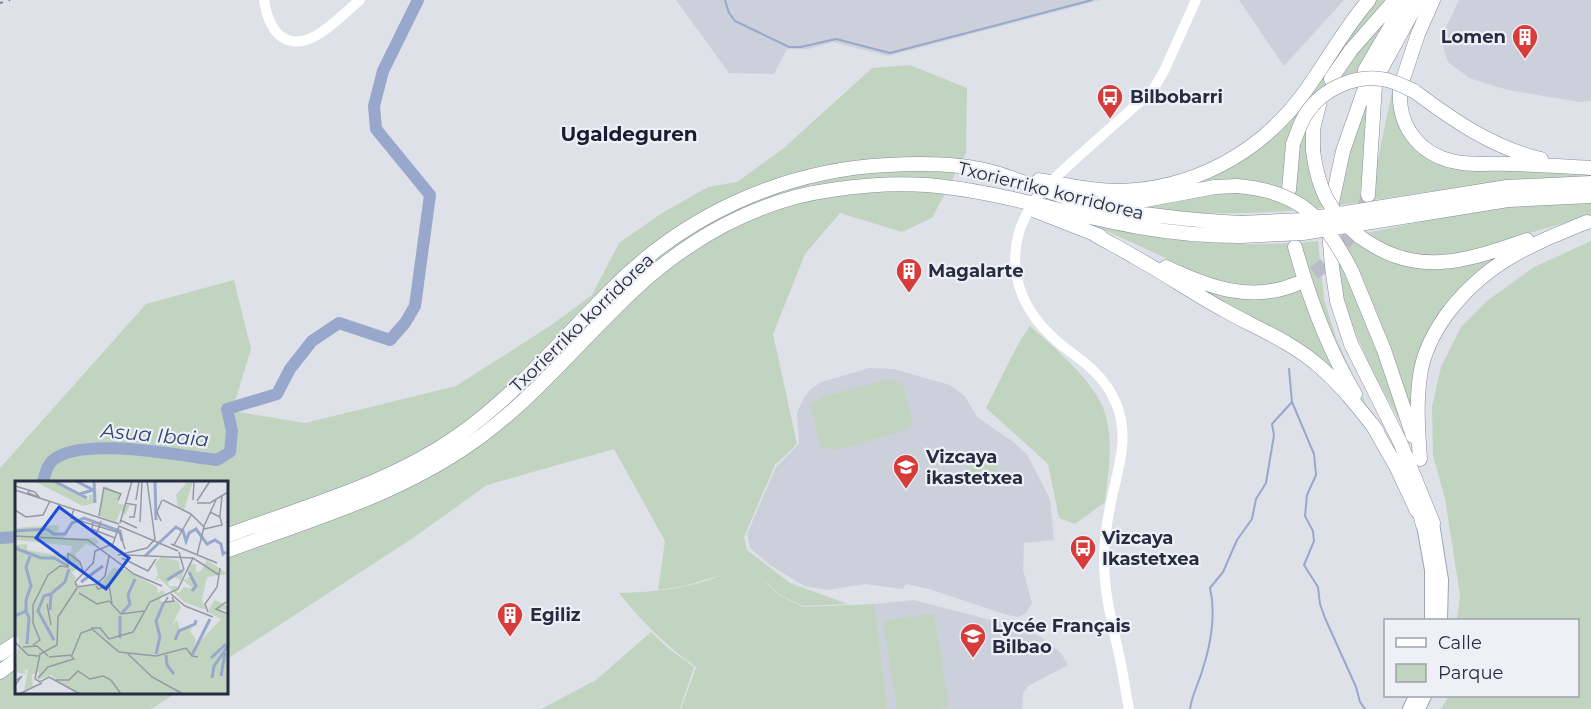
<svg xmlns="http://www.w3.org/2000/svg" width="1591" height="709" viewBox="0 0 1591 709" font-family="Montserrat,sans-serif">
  <rect width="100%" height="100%" fill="#dfe1e9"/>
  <!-- built -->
  <path fill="#ccd0db" d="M676 0H1100L888 56 833 42 808 49H787L774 74 729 73Z
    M1239 0H1344L1284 66Z
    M1459 0H1591V101L1580 102 1508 90 1469 78 1448 62 1443 46V34Z
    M869 368 894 369 950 385 965 396 977 417 1015 443 1028 456 1050 499 1054 540 1024 543 1023 570 1032 603 1026 613 1018 617 1007 615 929 589 906 584 903 589 865 584 828 590 804 586 770 565 750 548 747 534 776 467 799 444 797 413 803 399 811 389 821 382Z
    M914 600 1025 629 1041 637 1061 653 1068 665 1028 686 1023 693 1022 709H888L874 604Z"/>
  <!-- green -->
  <path fill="#c1d4bf" d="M1375 0H1389L1388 16 1360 74C1334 79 1317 87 1301 109L1284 192 1199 184 1134 194 1255 151Z
    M910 65 967 88 966 153 932 218 902 232 840 213 805 254 773 334 797 444 775 465 744 537 747 550 790 583 848 604 803 606 780 595 746 565 779 595 803 607 874 604 888 709H681L696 667C665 645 643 623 619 593 655 592 689 589 722 575L684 586 658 590 665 541 614 449 487 485 413 538 227 659 226 482H16V692L176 693 151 709H0V468L146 304 234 280 251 349 232 411 305 423 456 386 550 326 592 295 619 243 662 213 708 187 737 182 784 148 872 68Z
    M1371 84 1366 115V150L1360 194 1371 192 1393 87 1398 89 1397 103 1430 157 1591 173V179L1467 186 1313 209 1292 194 1296 151 1305 120 1320 199 1342 169Z
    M1234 189 1281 200 1299 210C1242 215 1186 215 1129 206Z
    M1591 202V215L1439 260 1397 254 1361 234 1496 207Z
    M1083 221C1155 235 1215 248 1290 243L1342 381 1179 283 1210 289 1300 288 1296 276C1242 299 1207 278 1159 255 1134 243 1109 232 1083 221Z
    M1350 238C1375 258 1408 270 1440 268 1460 267 1489 257 1508 252L1441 315 1412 416 1340 239Z
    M1318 241 1324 299 1336 338 1371 415 1338 354 1297 243Z
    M1591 241V709H1441L1449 696H1578V620H1457L1460 595 1445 499 1433 455 1432 407 1441 367 1461 327 1487 301 1534 267Z
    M1333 246 1355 288 1411 441 1373 373 1352 325 1344 315Z
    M1030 326C1053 346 1096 383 1105 413 1114 440 1108 474 1105 502L1075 524 1059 518 1048 464 986 408C1001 380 1012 351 1030 326Z
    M886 380 896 381 902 383 913 424 901 432 834 450 821 447 810 406 822 397Z
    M967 452 998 453 996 485 966 484Z
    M934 613 949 707 934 709H897L883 621Z
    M651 632 668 648 694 667 680 709H541L596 680Z"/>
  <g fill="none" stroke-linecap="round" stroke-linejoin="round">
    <!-- stream -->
    <path stroke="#97a8cc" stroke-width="2" d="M725 0 729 13 735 21 789 47H801L836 39 890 53 1092 0
      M1289 369 1292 402 1314 454 1316 475 1307 495 1305 516 1313 531 1314 541 1304 565 1318 587 1320 604 1325 618 1356 687 1360 702 1365 709
      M1190 709C1192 694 1199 683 1203 668 1211 644 1216 613 1210 588L1223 572 1237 540 1252 519 1256 499 1266 483 1274 435 1272 424 1292 402"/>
    <!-- river -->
    <path stroke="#97a8cc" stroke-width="12" d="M43 482C45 475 46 467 52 461 79 435 181 456 217 460L230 452 232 431 227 409 277 394 290 369 312 341 339 323 390 340 405 323 415 306 430 195 376 129 374 106 383 71 418 0
      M0 538 16 537"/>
    <!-- highway-tunnel -->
    <path stroke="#babdc7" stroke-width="14" stroke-dasharray="14 7" stroke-linecap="butt" d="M1296 284C1333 265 1357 234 1368 195"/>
    <!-- primary casing -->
    <g stroke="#9da3b6" stroke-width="14">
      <path id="primary" d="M1433 523 1442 580 1441 620
        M1423 525 1431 570V620
        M1409 709 1415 696
        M1419 709 1425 696"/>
    </g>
    <!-- highway casing -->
    <g stroke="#858ba1" stroke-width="15">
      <path id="highway" d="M1365 70 1406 0
        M1379 73 1419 0
        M1331 79 1351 50 1395 0
        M1403 79 1418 34 1433 0
        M1400 91C1398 131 1424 158 1462 163 1479 165 1496 163 1513 164 1539 165 1565 166 1591 168
        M1414 91C1453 120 1493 148 1541 159
        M1313 151V129L1319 105
        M1039 180C1065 185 1093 191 1120 191 1192 189 1258 154 1301 97 1325 65 1343 30 1369 0
        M1289 190 1293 144
        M1368 195 1375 85
        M1101 200 1140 201 1215 187 1237 186
        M1407 203 1507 187 1591 183
        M1031 209 1100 236
        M1330 212 1343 151 1366 85
        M1409 216 1508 200 1591 196
        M1329 231 1332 267 1337 301 1351 344 1400 442 1433 523
        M1094 234C1107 242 1120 248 1133 256 1164 273 1193 293 1224 310 1256 328 1292 342 1319 366 1341 385 1359 408 1377 431
        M1359 236C1416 279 1466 261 1527 240
        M1295 247C1309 298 1328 349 1355 394
        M1166 267C1208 287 1251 303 1296 284
        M1352 272 1384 350 1413 436
        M1372 424 1396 466 1417 511
        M1420 459C1418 431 1416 404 1420 376 1423 353 1434 332 1447 314 1486 262 1530 245 1587 222
        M1417 501 1423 525
        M226 536C305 506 387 485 456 437 515 396 559 342 609 292 683 216 782 170 888 165 923 163 962 163 996 173 1025 182 1053 194 1082 202 1134 215 1187 220 1240 223
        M226 551C317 517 406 493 484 434 540 392 584 336 636 288 689 239 757 200 831 190 863 185 895 183 927 185 999 191 1068 215 1139 227 1173 233 1206 236 1241 236
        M0 654 16 643
        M0 672 16 660"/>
    </g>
    <!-- secondary -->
    <path stroke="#fff" stroke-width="10" d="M264 0C266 13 270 29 282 37 308 55 341 15 360 0
      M1071 163 1153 90 1164 71 1196 0
      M1019 232C1006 279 1027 318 1064 347 1086 363 1105 377 1116 403 1129 434 1120 462 1113 493 1108 515 1104 537 1104 560 1104 596 1114 630 1121 664 1124 679 1126 694 1129 709"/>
    <!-- primary -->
    <use href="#primary" stroke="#fff" stroke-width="12"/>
    <!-- highway -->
    <use href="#highway" stroke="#fff" stroke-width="14"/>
    <!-- rail -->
    <path stroke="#777d94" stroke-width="2" stroke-dasharray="3 6" stroke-linecap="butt" d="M0 3 10 0"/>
    <!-- highway-bridge casing -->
    <g stroke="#858ba1" stroke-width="15" stroke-linecap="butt">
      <path id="highway-bridge" d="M1293 144C1297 134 1300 123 1306 114 1323 88 1357 73 1387 80 1396 82 1405 87 1414 91
        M1313 151C1318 189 1329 212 1359 236
        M1237 186C1300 191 1325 218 1352 272
        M1240 223 1302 220 1407 203
        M1241 236 1303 233 1409 216"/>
    </g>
    <!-- secondary-bridge -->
    <path stroke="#fff" stroke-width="10" d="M1019 232C1029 201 1048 184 1071 163"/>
    <!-- highway-bridge -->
    <use href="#highway-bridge" stroke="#fff" stroke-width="14"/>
  </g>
  <!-- icons -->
  <defs>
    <g id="building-pin" transform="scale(1.35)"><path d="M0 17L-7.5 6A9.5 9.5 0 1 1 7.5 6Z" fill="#d73b3a" stroke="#eef0f6"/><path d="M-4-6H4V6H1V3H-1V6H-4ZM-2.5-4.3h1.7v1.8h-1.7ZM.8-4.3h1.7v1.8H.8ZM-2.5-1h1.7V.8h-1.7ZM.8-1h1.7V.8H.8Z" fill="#fff"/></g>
    <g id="bus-pin" transform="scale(1.35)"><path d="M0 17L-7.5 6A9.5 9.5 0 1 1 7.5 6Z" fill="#d73b3a" stroke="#eef0f6"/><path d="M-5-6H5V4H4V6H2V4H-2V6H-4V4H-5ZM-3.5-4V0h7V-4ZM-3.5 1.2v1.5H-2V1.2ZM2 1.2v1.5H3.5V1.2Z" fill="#fff"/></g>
    <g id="school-pin" transform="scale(1.35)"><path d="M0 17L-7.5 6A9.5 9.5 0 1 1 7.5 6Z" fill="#d73b3a" stroke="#eef0f6"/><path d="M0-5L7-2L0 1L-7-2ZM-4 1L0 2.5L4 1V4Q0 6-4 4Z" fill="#fff"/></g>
  </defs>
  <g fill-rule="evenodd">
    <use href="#building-pin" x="1525" y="37"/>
    <use href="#bus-pin" x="1110" y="97"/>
    <use href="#building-pin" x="909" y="271"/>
    <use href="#school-pin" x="906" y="467"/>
    <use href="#bus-pin" x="1083" y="548"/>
    <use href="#building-pin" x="510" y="615"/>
    <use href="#school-pin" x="973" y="636"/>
  </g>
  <g text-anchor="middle" stroke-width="4.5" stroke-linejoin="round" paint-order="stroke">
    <!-- poi labels -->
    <g font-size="18" font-weight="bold" fill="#262c41" stroke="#eef0f6" text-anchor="start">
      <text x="1506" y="43" text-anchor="end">Lomen</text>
      <text x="1130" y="103">Bilbobarri</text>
      <text x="928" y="277">Magalarte</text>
      <text x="926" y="463">Vizcaya<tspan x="926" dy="21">ikastetxea</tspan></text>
      <text x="1102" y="544">Vizcaya<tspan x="1102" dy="21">Ikastetxea</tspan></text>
      <text x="530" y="621">Egiliz</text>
      <text x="992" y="632">Lycée Français<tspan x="992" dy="21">Bilbao</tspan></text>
    </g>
    <!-- street labels -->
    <g font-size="18" fill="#262c41" stroke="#eef0f6">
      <text transform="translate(1051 191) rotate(14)" y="6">Txorierriko korridorea</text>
      <text transform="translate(582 323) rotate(-44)" y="6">Txorierriko korridorea</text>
    </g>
    <!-- neighbourhood labels -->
    <g font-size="20" font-weight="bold" fill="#191d32" stroke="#eef0f6">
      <text x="629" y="141">Ugaldeguren</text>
    </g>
    <!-- water labels -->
    <g font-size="20" font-style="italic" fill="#2e4378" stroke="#eef0f6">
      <text transform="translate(155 435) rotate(5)" y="7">Asua Ibaia</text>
    </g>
  </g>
  <!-- overview -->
  <g transform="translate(15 481)">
    <rect width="213" height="213" fill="#dfe1e9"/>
    <path d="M19 0H36L74 19V15L80 12V17L77 16 80 22 68 25ZM173 0H178L169 29 163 26 161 14ZM90 5 106 13 103 23 115 24 110 34 106 29 101 41 84 35ZM41 44 45 46 41 52 52 57H80L84 61 78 65 71 63 60 73 66 83 57 92 61 97 58 100 65 104 60 107 86 103 98 87 109 88 142 106 143 113 147 109 151 112 145 116 146 121 162 120 166 126 157 144 162 139 165 148 179 144 175 150 181 159 179 167 206 138 193 131 197 123 200 119 213 125V133L210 128 202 129 213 135V213H89V210L88 213H66L38 199 37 194 23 199 24 190 17 194 18 206 9 210 13 189 10 188 11 193 0 191 4 158 0 155V64L12 63V69L48 75 56 71 57 65 2 59 0 47ZM146 76 164 80 165 91 169 90 166 100 160 96 153 101 154 105H162V113L169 106 178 108 168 99 176 95 171 89 175 82 181 84V91L186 90 192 79 213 93 192 96 187 119 191 129 169 121 144 97 140 100 143 93 140 82Z" fill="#c1d4bf"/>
    <path fill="none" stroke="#97a8cc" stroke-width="3" d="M39 0 72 17M61 0 78 9 65 13M79 0 80 22M140 0 141 39M0 50 32 48 39 53H50L57 42 69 37 105 50 107 60M0 67 26 77H39L53 85M130 75 161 46 168 50 171 60 174 52 181 48 192 63 200 59 206 63 208 73 211 71M174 91 181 105 177 110M152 99 168 89M66 101 88 85M36 113 29 115 23 130 39 159M11 119 16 105 11 86 15 75M35 129 36 113 50 101 54 88M11 130 14 137 12 163M107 132 115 123 113 114 120 98M0 135 11 130V119M105 135V157M160 159 164 150 180 143 181 139M141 173 145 156 141 140 149 121M151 174 152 184 159 193M177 174 195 138M196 177 211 163M206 195 210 172M197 197 199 185 213 165"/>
    <path fill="none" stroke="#9599a6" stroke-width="1.5" d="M0 5 20 11M89 7 106 13 103 19M0 9 104 43M14 9 13 12 24 16 20 11M121 19 124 0M148 19 176 33M178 19 179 0M182 20 195 0M110 22 121 24 119 36H114M182 22H195L213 11M59 28 56 37 105 52 110 68M0 29 11 36 28 34 35 20M176 33 189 46 182 74M84 35 89 6M205 35 207 14M105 39 122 47M146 40 142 31 147 19M78 41 77 48 100 57M125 41 127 0M105 42 117 0M189 45 201 19M189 48 207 44 205 36 195 31M82 51 81 54 86 40M0 55 73 59 119 93 147 105M156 63 202 82M159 64 176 34M164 71 169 89M53 72 65 81 69 93M103 74 132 67 140 58 132 0M112 74 178 77 204 94M107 77 133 90 141 78M78 83 80 70 98 63 104 45 163 70M90 95 94 75M81 105 83 108 94 104 97 122M62 106 60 101 79 81M62 106 82 103 90 95M64 112 82 123 94 120 106 133 129 130M156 113 170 125 198 136M153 116 150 121 159 120 157 116M211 121 201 128 213 133M32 123 36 144M193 131 190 123 202 106 205 87M76 147H85L94 158 118 151 135 121 163 108 178 77M0 161 13 174 24 175M18 164 25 159 18 142V124L33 94 45 85 53 86V72M8 166 22 165 33 175M111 171 137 196 168 213M34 176 57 174 66 152 77 148 104 171 141 175 171 167 177 175 183 176M23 197 33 186 59 178 56 175M20 198 25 173 42 164 43 136 62 107M20 198 25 201 34 196 65 213M41 199H54L63 190 75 198 88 195 96 199 106 213M0 200 7 195 0 204M4 213 27 202"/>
    <path fill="#1d4ed8" fill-opacity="0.15" stroke="#1d4ed8" stroke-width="3" d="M44 26 114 77 91 108 21 57Z"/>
    <rect width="213" height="213" fill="none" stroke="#262c41" stroke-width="3"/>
  </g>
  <!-- legend -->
  <rect x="1384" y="619" width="195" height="78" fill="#eef0f6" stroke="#9ea2ae" stroke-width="1.5"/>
  <rect x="1396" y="638" width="30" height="9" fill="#ffffff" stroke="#9ea2ae" stroke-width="1.5"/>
  <text x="1438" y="649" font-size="18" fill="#262c41">Calle</text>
  <rect x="1396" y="664" width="30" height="18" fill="#c1d4bf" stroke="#9ea2ae" stroke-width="1.5"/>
  <text x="1438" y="679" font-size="18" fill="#262c41">Parque</text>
</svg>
